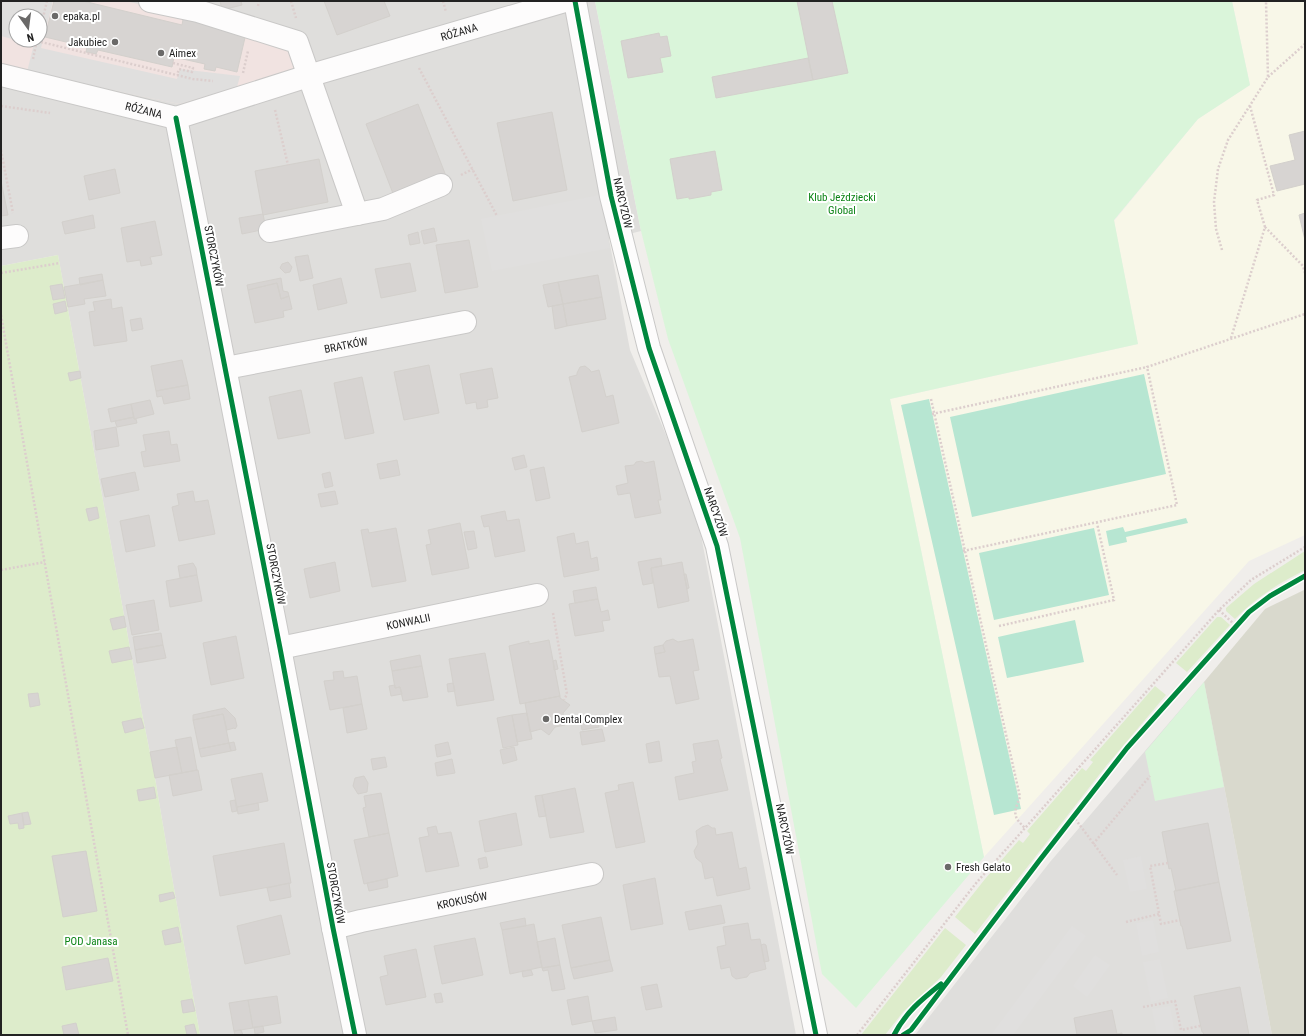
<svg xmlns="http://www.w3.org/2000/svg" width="1306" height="1036" viewBox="0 0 1306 1036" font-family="'Roboto Condensed',sans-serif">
  <rect width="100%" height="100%" fill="#f0eeeb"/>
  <!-- residential -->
  <path fill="#dfdedc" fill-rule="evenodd" d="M1 1H595L641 231 609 239 630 350 661 423 696 509 796 1035H200L167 849 155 778 141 708 58 255 1 266ZM16 16H40V40H16Z
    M1204 682 1272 1035H915L1050 862Z"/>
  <!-- commercial -->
  <path fill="#f1e3e1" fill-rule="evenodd" d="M1 1H125L184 14 284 44 292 55 295 69 179 104 1 66ZM16 16H40V40H16Z"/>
  <!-- education -->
  <path fill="#f8f7e8" d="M1232 1H1305V535L1249 561 984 857 890 399 1138 344 1114 221 1198 119 1250 85Z"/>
  <!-- construction -->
  <path fill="#d9d9cd" d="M1304 590 1305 595V1035H1272L1204 682 1265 609Z"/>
  <!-- grass -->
  <path fill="#ddeccb" d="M58 255 141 708 155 778 167 849 200 1035H1V266Z
    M1305 551V570C1279 583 1255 598 1235 619L1226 611V608L1254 584Z
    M1217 617H1221L1230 625 1187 672 1176 663Z
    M1155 686 1166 695 1106 766 975 934 955 917 985 879 1019 840 1023 843 1030 834 1027 831 1082 768 1086 771 1093 762 1090 760Z
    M945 928 966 945 941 977 903 1012 885 1035H861Z"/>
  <!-- park -->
  <path fill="#daf5da" d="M595 1H1232L1250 85 1198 119 1114 220 1138 344 890 399 984 857 856 1008 822 974 740 538 668 339 641 231Z
    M1204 682 1224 787 1155 801 1145 752Z"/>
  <!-- pitch -->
  <path fill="#b7e6d2" d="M1144 374 1166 474 972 517 950 417Z
    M929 399 1021 809 994 815 901 405Z
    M1186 518 1188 523 1126 537 1127 542 1109 546 1106 531 1123 527 1125 532Z
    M1094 528 1109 595 994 620 979 553Z
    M1075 620 1084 662 1007 678 998 637Z"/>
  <!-- parking -->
  <path fill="#e0dfde" d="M1 1H53L41 48 177 79 180 69 240 76 237 87 179 104 27 72 34 44 18 40H40V16H16V40L1 36Z
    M599 195 610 248 492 271 481 219Z
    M1141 856 1147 889 1130 892 1123 860Z
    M1153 920 1159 952 1142 956 1136 923Z
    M1072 926 1086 936 1013 1035H991Z
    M1095 955 1110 965 1087 997 1073 986Z
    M1160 959 1168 998 1151 1002 1143 962Z
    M1170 1006 1175 1035H1157L1152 1009Z"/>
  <!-- building -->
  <path fill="#d7d4d2" stroke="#d3d0cc" d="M54 1H83L182 25 184 14 247 29 237 72 216 67 215 71 204 69 205 64 174 57 172 67 98 50 96 54 86 52 87 47 45 37Z
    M220 1H241L242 5 222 10Z
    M324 1H384L390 16 337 35Z
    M797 1H832L848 73 813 80Z
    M659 33 660 37 667 36 671 56 660 58 663 72 628 78 621 41Z
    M808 58 813 80 716 98 712 77Z
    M418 104 446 176 394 196 366 124Z
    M552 112 567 190 513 201 497 123Z
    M1305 131V184L1277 191 1270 166 1295 160 1289 135Z
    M715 151 722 190 711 192V195L689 199V197L677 199 670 159Z
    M319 159 328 202 263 215 255 171Z
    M115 169 120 193 89 200 84 176Z
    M1 181 8 215 1 216Z
    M1305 213V240L1299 215Z
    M263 214 266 229 242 234 239 218Z
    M93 215 95 228 65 234 62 222Z
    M155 221 162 255 150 257 152 264 141 266 140 260 127 262 121 228Z
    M434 228 437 241 424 244 421 231Z
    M418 232 420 243 410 245 408 235Z
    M469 240 478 287 445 293 436 245Z
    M308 255 313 278 300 281 295 257Z
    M288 262 292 267 290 272 285 273 280 268 282 264Z
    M410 263 416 291 381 298 375 269Z
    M102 274 103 280 80 285 79 278Z
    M598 275 602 297 563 304 558 282Z
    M281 278 283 291 288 292 289 296 281 299 277 283 248 290 247 285Z
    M341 278 347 303 318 310 313 285Z
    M103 280 106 296 84 299 85 304 68 307 64 287Z
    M558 282 563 304 548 307 543 285Z
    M277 283 281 299 289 296 292 309 283 311 284 317 255 323 248 290Z
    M62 284 65 298 53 300 50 286Z
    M602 297 606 319 567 326 563 304Z
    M111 299 112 309 122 307 127 341 94 346 89 312 95 311 93 302Z
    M65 301 67 311 55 314 53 304Z
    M563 304 567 326 555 329 552 306Z
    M141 318 143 329 132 331 130 320Z
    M182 360 188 385 156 391 151 366Z
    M429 365 439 413 404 420 394 372Z
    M585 366 590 370 591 372 599 370 606 397 613 395 619 423 582 432 569 377 577 375V373L580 367Z
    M492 368 498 398 487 400 488 407 477 409 476 402 466 404 460 374Z
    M80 371 81 378 70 381 68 373Z
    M362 377 374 433 345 439 334 383Z
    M188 385 190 399 164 404 162 396 157 397 156 391Z
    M301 390 310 433 278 439 269 397Z
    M150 400 154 414 134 419 131 404Z
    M131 404 134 417 111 422 108 409Z
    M134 417V419H136L137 423 117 427 115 421Z
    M116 427 119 446 96 450 94 431Z
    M169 431 171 445 177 444 180 461 144 467 141 452 146 451 143 435Z
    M524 455 527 467 515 470 512 458Z
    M397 460 400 475 380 479 377 464Z
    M642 461 645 463 654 461 661 500H658L661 513 635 518 630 493 618 495 616 486 628 483 625 466 634 465 636 462Z
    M544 467 550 498 536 501 530 470Z
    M135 472 139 490 105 497 101 479Z
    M330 472 333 486 325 488 322 474Z
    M193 491 195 502 208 500 215 534 179 541 172 507 179 505 177 494Z
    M335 491 338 504 321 507 318 494Z
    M97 507 99 518 89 521 86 509Z
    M505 511 507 521 519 519 525 551 495 557 489 526 484 527 481 516Z
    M149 515 155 546 126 552 120 521Z
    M460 523 469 568 432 575 426 545 431 544 428 530Z
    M396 528 406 581 372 587 361 530 368 529 369 533Z
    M474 531 477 548 468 550 464 532Z
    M574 533 576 544 588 541 591 559 597 557 599 570 564 577 557 537Z
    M661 558 662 566 651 568 653 583 643 585 638 562Z
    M335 562 340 591 310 598 304 569Z
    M682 562 689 601 658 608 651 568Z
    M193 563 196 568 197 575 180 578 178 566Z
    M684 574H686L689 588 687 589Z
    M197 575 202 601 170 607 166 581Z
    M596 587 598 599 575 603 573 591Z
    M598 599 601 612 608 610 610 620 602 621 604 631 575 636 569 604Z
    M154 600 159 630 132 635 126 605Z
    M124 616 126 627 113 630 110 619Z
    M161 633 163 645 135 650 133 637Z
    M236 636 244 678 211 685 203 643Z
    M673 639 678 642 693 639 699 670 693 671 699 699 676 704 670 676 659 677 655 654 665 652 663 645 666 641Z
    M549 640 560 696 520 704 509 646 529 641V644Z
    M163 645 166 658 137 663 135 650Z
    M663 645 665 652 655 654 654 647Z
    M129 647 132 659 112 663 109 651Z
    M485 653 494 700 457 706 449 659Z
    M420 655 422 666 392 671 390 661Z
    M556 660 558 669 554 670 553 661Z
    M422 666 428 697 403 701 400 687 395 688 392 671Z
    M343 671 344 678 357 676 362 704 330 710 324 681 334 680 333 672Z
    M453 683 455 691 448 692 447 684Z
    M395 685V688L400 687 402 694 391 696 389 686Z
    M38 693 40 705 30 707 28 694Z
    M560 696V698L570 705 563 713 565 725 555 727 549 735 541 729 530 732 525 703Z
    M362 704 367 729 347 733 343 708Z
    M225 708 235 718 237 726 235 729 234 728 227 730 223 714 193 720V715Z
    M527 713 532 739 517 742 512 715Z
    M223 714 229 743 199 749 193 720Z
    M512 715 518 745 503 748 497 718Z
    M597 715 599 727 582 730 580 719Z
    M141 718 144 728 125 733 122 722Z
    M602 729 605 741 582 745 580 732Z
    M191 737 197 770 182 773 175 740Z
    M718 740 722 758 720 759 728 790 679 800 675 777 694 773 692 762 696 761 693 744Z
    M659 741 662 761 649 763 646 744Z
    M234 742 236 750 231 751 229 743Z
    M448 742 451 754 437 757 435 745Z
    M229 743 231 751 201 757 199 749Z
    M177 747 182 773 155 778 150 752Z
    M514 747 517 760 503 764 500 750Z
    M385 757 387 767 373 770 371 759Z
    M452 759 455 773 437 776 435 763Z
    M198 770 202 790 173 796 169 775Z
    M262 773 268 801 237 807 231 779Z
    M364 776 368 783 367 792 358 794 353 786 355 778Z
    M633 782 645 842 616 848 605 793 619 790 618 785Z
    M154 787 156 798 139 801 137 790Z
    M575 788 584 832 550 838 542 795Z
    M381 793 389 833 369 837 363 808 366 807 364 796Z
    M542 795 546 816 539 817 535 796Z
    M235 800 237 811 232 812 230 801Z
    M258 803 259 810 238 814 237 807Z
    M28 812 31 824 24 825 22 813Z
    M22 813 24 828 19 829 18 823 10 824 8 816Z
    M516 813 522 845 485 852 479 821Z
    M1208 823 1219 882 1176 891 1171 868 1169 869 1162 832Z
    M708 825 712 828H715L716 835 732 832 739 869 746 867 750 889 717 896 713 877 705 879 702 863 696 858 694 851 698 844 696 831 702 827Z
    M436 826 438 834 451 832 459 866 426 872 419 838 429 836 427 828Z
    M389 833 398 876 364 884 354 840Z
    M284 843 291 883 220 896 213 856Z
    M86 851 97 911 63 917 52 856Z
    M486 857 488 867 480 869 478 859Z
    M655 878 663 924 631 930 623 885Z
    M387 879 388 887 369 891 367 883Z
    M1219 882 1231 941 1187 949 1182 926H1181L1174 891Z
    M289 883 291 897 270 901 267 888Z
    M173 892 175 898 160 902 159 895Z
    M721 905 725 923 689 930 685 912Z
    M281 915 290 954 245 964 237 926Z
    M601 917 610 960 571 968 562 925Z
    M525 918 526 926 502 930 500 923Z
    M748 923 751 940 760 939 766 969 750 973 747 977 736 979 732 976 730 967 721 969 717 947 726 945 723 927Z
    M534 924 542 967 510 974 502 930Z
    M178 927 181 942 165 945 162 931Z
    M475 938 483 975 442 984 434 946Z
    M555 938 560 965 542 968 537 942Z
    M764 944 766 945 769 961 764 962 761 945Z
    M416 949 426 997 386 1005 380 977 388 975 384 956Z
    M108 958 113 981 66 990 62 967Z
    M610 960 613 971 574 979 571 968Z
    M560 965 565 989 552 991 548 970 543 971 542 968Z
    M531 970 533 975 523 977 522 971Z
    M657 984 662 1007 646 1010 641 987Z
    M1240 987 1249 1035H1204L1203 1032H1202L1194 996Z
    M441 993 443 1002 436 1003 434 994Z
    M277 996 281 1023 253 1028 248 1000Z
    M588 996 592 1021 572 1025 567 1000Z
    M192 999 195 1011 183 1013 181 1001Z
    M248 1000 253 1028 234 1031 229 1003Z
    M1112 1010 1117 1034 1122 1033V1035H1077L1074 1018Z
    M615 1017 617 1030 595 1033 592 1021Z
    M76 1023 79 1035H64L62 1026Z
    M194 1024 197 1035H187L185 1026Z
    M263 1026 264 1032 255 1034 254 1027Z
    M241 1030 243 1035H235L234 1031Z"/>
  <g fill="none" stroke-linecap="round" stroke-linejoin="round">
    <!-- minor casing -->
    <g stroke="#c9c8c7" stroke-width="24">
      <g id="minor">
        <path d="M150 1 198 11 297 42 357 214 383 209 441 185"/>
        <path d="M575 1 611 196 649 348 717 546 816 1035"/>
        <path id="s1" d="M1 75 176 118 308 76 565 1"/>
        <path d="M176 118 280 648 333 928 355 1035"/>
        <path d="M270 231 357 214"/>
        <path d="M1 238 17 236"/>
        <path id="s2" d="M226 368 465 322"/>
        <path id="s3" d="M280 648 537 595"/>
        <path id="s4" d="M333 928 361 921 592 874"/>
      </g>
    </g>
    <!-- path -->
    <path stroke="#dccecd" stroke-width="2.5" stroke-dasharray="2 2" stroke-linecap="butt" d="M291 1 296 18
      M443 1 446 12
      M258 6 259 1
      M40 30 47 1
      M37 41 193 79 213 81
      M33 59 37 40
      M173 63 193 68 192 72 179 69 177 75
      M419 68 497 216
      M243 73 248 51
      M1268 77 1305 44
      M1 106 50 113
      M1250 106 1274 195 1257 200 1265 227
      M275 110 288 165
      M1 150 13 213
      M461 175 473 169
      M1222 250 1216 229 1214 202 1218 169 1228 140 1268 77 1266 1
      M1 273 60 263
      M1 315 128 1035
      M1231 338 1265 227 1303 266 1305 273
      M931 399 1020 797C1014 812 1012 816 1025 828
      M932 414 1147 367
      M963 551 1177 505 1147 367 1305 314
      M1 570 45 562
      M1219 610 1236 626
      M553 613 567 694 564 700
      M999 626 1114 600 1097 523
      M1073 816 1117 875
      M1093 844 1150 776
      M1168 863 1150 866 1161 924 1180 920
      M1126 922 1159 914
      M1143 1007 1175 1001 1181 1030 1200 1026
      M857 1035 977 882 1219 610 1251 580 1305 547"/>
    <!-- minor -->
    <use href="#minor" stroke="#fdfcfc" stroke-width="22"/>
    <!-- cycleway casing -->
    <g stroke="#fff" stroke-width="8">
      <path id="cycleway" d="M575 1 611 196 649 348 717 546 816 1035
        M176 118 280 648 333 928 355 1035
        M894 1035C906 1012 921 1000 941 984
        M903 1035 911 1030 1039 861 1127 748 1249 612 1270 596 1305 576"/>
    </g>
    <!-- cycleway -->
    <use href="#cycleway" stroke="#00873e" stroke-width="5"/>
  </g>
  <!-- markers -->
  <g fill="#6a6968" stroke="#fff" stroke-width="1.5">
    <circle cx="55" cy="16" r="4"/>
    <circle cx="115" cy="42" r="4"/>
    <circle cx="161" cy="53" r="4"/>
    <circle cx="546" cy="719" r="4"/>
    <circle cx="948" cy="867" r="4"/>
  </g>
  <g text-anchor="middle" stroke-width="4" stroke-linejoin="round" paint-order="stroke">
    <!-- poi labels -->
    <g font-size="11" fill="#222" stroke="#fff" text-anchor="start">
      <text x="63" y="20">epaka.pl</text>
      <text x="107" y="46" text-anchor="end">Jakubiec</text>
      <text x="169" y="57">Aimex</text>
      <text x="554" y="723">Dental Complex</text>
      <text x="956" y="871">Fresh Gelato</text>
    </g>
    <!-- street labels -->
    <g font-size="11" fill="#222" stroke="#fff">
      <text dy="4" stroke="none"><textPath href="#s1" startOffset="476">RÓŻANA</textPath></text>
      <text dy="4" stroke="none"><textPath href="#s1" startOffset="147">RÓŻANA</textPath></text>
      <text transform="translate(623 203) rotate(77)" y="4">NARCYZÓW</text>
      <text transform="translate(214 256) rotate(79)" y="4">STORCZYKÓW</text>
      <text dy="4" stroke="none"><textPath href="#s2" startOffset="122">BRATKÓW</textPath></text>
      <text transform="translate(716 512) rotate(71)" y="4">NARCYZÓW</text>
      <text transform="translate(276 574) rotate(79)" y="4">STORCZYKÓW</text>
      <text dy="4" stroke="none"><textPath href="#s3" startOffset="131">KONWALII</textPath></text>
      <text transform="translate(785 829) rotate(78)" y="4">NARCYZÓW</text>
      <text transform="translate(336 893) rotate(80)" y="4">STORCZYKÓW</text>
      <text dy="4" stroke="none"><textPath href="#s4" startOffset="132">KROKUSÓW</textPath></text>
    </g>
    <!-- park labels -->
    <g font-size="11" fill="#0c8416" stroke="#fff">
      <text x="842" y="201">Klub Jeżdziecki<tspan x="842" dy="13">Global</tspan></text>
      <text x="91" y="945">POD Janasa</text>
    </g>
  </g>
  <!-- border -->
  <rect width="1306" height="1036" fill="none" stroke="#222222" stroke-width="4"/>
  <!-- north arrow -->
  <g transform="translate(28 28) rotate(166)"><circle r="19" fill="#ffffff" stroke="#a7a7a7"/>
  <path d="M0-3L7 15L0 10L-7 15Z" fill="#6a6968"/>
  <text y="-6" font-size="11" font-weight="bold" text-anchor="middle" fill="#222222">N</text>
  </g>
</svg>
